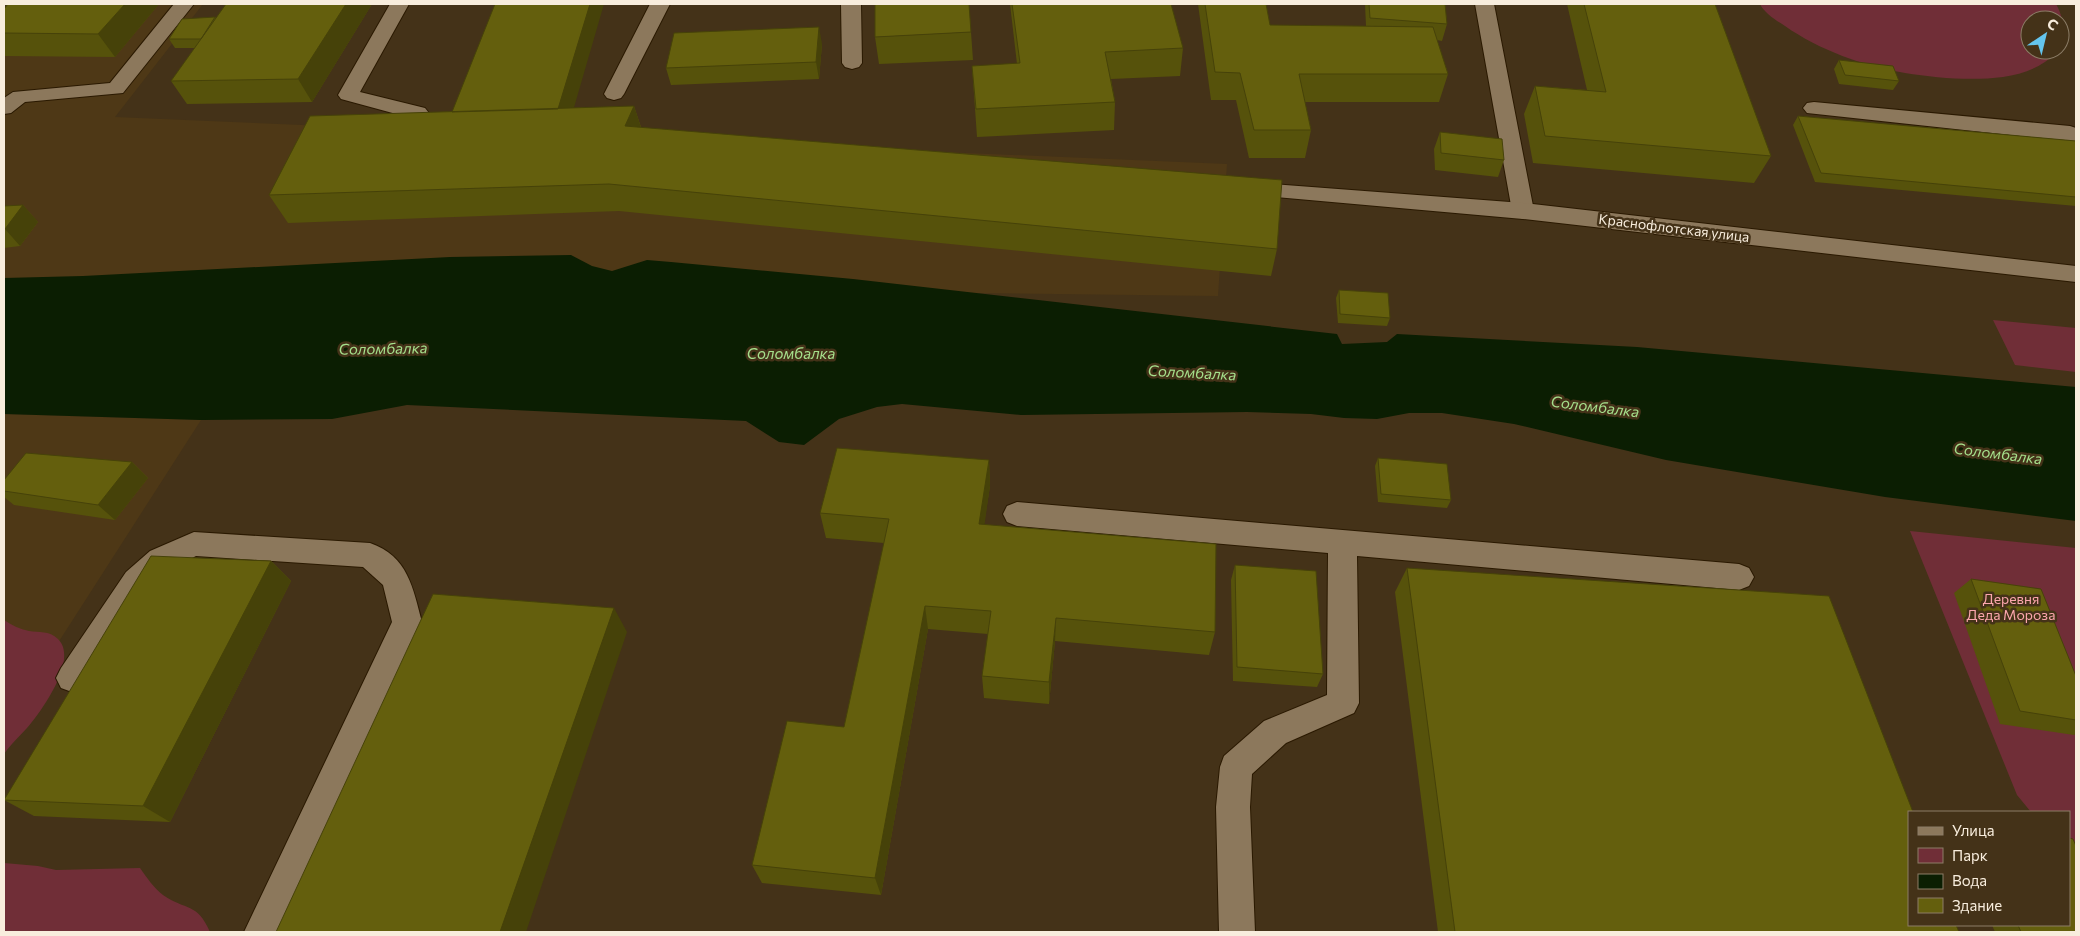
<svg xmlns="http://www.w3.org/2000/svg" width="2080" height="936" viewBox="0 0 2080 936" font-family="Commissioner,sans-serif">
  <rect width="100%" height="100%" fill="#443218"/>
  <!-- built -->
  <path fill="#4e3816" d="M9 4H203L115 117 1227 164 1218 296 4 281V9Z
    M4 414 201 420 4 727Z"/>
  <!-- green -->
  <path fill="#702e37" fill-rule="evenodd" d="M1760 4H2056C2080 48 2043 71 2003 77 1972 81 1936 78 1905 73 1864 66 1819 50 1785 26 1777 21 1764 13 1760 4ZM2030 20H2060V50H2030Z
    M1993 320 2076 328V372L2015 365Z
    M1910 531 2076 548V877L2069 863V812H2031L2017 795Z
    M4 620C11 625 20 629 29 631 39 633 49 630 58 639 79 659 41 712 27 728 19 737 10 745 4 754Z
    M4 863 38 866 56 870 140 868C147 878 154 888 163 895 186 911 197 902 210 932H4Z"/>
  <!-- water -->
  <path fill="#0b1e02" d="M571 255 592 266 612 271 647 260 671 262 853 279 1337 334 1342 344 1387 342 1397 334 1637 347 2076 387V521L1885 497 1666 460 1514 424 1442 413H1409L1377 419 1344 418 1311 414 1247 412 1021 415 902 404 877 407 839 419 804 445 779 442 746 421 407 405 332 419 201 420 4 414V278L83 276 450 257Z"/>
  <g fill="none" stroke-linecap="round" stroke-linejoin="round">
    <!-- lane casing -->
    <g stroke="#2a1901" stroke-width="2">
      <path id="lane" d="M174 4H194L123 93 25 102 11 113 4 114V98L13 92 110 83Z
        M390 4H409L360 92 425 108 429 113 425 118 418 120 411 118 341 99 338 95Z
        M650 4H670L624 94 621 98 614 100 607 98 604 94Z
        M841 4H861L862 63 859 67 852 69 845 67 842 63Z
        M1475 4H1494L1534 211 1531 216 1523 219 1515 216 1512 211Z
        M1814 102 2070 126 2076 128V142L1807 113 1803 108 1807 103Z
        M1017 502 1739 564 1749 568 1754 577 1749 586 1739 590 1357 556 1359 703 1354 713 1286 743 1252 774 1250 807 1255 932H1219L1216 807 1220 767 1224 756 1264 721 1327 695 1328 553 1017 526 1007 522 1003 514 1007 506Z
        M194 532 370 543C408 556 413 588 422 622L280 932H244L392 622 383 585 363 567 196 556 170 569 146 590 83 688 72 692 61 688 56 678 61 668 126 572 150 551Z"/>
    </g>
    <!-- street casing -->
    <g stroke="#2a1901" stroke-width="2">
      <path id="street" d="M1272 184 1523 203 2076 266V282L1523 219 1264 196 1261 191 1264 186Z"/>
    </g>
    <!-- lane -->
    <use href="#lane" fill="#8c785c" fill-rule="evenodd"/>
    <!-- street -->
    <use href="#street" fill="#8c785c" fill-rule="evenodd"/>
  </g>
  <!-- wall -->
  <path fill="#56520b" d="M8 4H159L115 57 4 56V9Z
    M372 4 312 102 187 104 171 81 195 48H175L169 39 215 17 216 18Z
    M1010 4H1171L1183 48 1180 76 1111 79 1115 102 1114 130 977 137 972 66 1017 64Z
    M1198 4H1266L1270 25 1366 26 1365 4H1445L1447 24 1442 41 1437 40 1448 74 1439 102H1305L1311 130 1305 158H1249L1236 100H1211Z
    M1567 4H1715L1771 156 1754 183 1533 163 1524 114 1535 86 1587 90Z
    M971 32 973 60 879 64 875 37Z
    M822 44 819 79 671 85 666 68Z
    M1839 60 1899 81 1893 90 1839 84 1834 69Z
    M634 106 641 127 1277 249 1271 276 619 211 288 223 269 195 574 108Z
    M1798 116 2076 141V206L1815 182 1793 125Z
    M1440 132 1504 160 1498 177 1435 170 1434 149Z
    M23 205 38 222 20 246 4 248V206Z
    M1339 290 1390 318 1387 326 1338 323 1336 298Z
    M1378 458 1451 500 1447 508 1378 502 1375 466Z
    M989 460 990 486 984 524 1215 632 1209 655 1055 641 1049 704 984 698 982 676 988 634 928 629 881 895 762 883 752 865 844 727 884 543 826 538 820 513Z
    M132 462 148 478 115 520 14 505 4 497V480Z
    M271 561 291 581 170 822 34 816 4 800Z
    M1235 565 1323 674 1317 687 1233 681 1231 580Z
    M1407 568 1959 932H1438L1395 592Z
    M1971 579 2076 676V734L2074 735 2000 724 1954 593Z
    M1992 925H2069L2076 932H1995Z"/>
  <!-- shaded-wall -->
  <path fill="#464209" d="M125 4H159L115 57 98 34Z
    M346 4H372L312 102 298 79Z
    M590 4H604L566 135 556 112Z
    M819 27 822 44 819 79 816 62Z
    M634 106 643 134 625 126Z
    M23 205 38 222 20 246 5 229Z
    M989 460 990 486 981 549 979 524Z
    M132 462 148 478 115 520 98 505Z
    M271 561 291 581 170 822 143 806Z
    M925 606 928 629 881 895 875 878Z
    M614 608 627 632 526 932H500Z
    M1056 618 1055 641 1049 704V682Z"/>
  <!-- building -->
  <path fill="#645f0d" stroke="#464209" d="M8 4H125L98 34 4 33V9Z
    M226 4H346L298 79 171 81Z
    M495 4H590L558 109 452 112Z
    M875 4H969L971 32 875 37Z
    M1012 4H1171L1183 48 1105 52 1115 102 976 109 972 66 1020 63Z
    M1205 4H1266L1270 25 1433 27 1448 74H1299L1311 130H1254L1240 73 1215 72Z
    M1369 4H1445L1447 24 1370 18Z
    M1584 4H1715L1771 156 1545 136 1535 86 1606 92Z
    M215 17 201 39H169L182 19Z
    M819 27 816 62 666 68 674 33Z
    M1839 60 1893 66 1899 81 1845 75Z
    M634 106 625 126 1282 180 1277 249 609 184 269 195 310 116Z
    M1798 116 2076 141V197L1821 173Z
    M1440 132 1502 139 1504 160 1441 153Z
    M23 205 5 229 4 230V206Z
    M1339 290 1388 293 1390 318 1340 314Z
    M837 448 989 460 979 524 1216 544 1215 632 1056 618 1049 682 982 676 991 611 925 606 875 878 752 865 787 721 844 727 889 519 820 513Z
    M26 453 132 462 98 505 4 491V480Z
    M1378 458 1447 464 1451 500 1381 494Z
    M151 556 271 561 143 806 4 800Z
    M1235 565 1316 571 1323 674 1237 667Z
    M1407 568 1829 596 1913 812H1909V925H1956L1959 932H1455Z
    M1971 579 2041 589 2076 676V720L2020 711Z
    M433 594 614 608 500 932H276Z
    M2069 838 2073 839 2076 846V932H2021L2018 925H2069Z"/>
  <g text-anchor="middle" stroke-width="5" stroke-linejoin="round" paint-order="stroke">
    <!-- street labels -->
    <g font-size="14" fill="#f8eddd" stroke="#443218">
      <text transform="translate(1674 228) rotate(7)" y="5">Краснофлотская улица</text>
    </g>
    <!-- park labels -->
    <g font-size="14" fill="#fba6ad" stroke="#443218">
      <text x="2011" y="604">Деревня<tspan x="2011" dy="16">Деда Мороза</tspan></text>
    </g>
    <!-- water labels -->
    <g font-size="15" font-style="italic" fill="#a6e08c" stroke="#443218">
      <text transform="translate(383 349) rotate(-1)" y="5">Соломбалка</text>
      <text x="791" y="359">Соломбалка</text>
      <text transform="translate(1192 373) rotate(3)" y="5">Соломбалка</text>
      <text transform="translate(1595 407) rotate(7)" y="5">Соломбалка</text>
      <text transform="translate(1998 454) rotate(7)" y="5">Соломбалка</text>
    </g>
  </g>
  <!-- border -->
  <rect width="2080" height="936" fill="none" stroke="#f8eddd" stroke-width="10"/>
  <!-- legend -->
  <rect x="1908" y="811" width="162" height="115" fill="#443218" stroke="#8c7d67"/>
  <rect x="1918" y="827" width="25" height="8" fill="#8c785c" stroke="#8c7d67"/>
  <text x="1952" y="836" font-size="15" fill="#f8eddd">Улица</text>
  <rect x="1918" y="848" width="25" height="15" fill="#702e37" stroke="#8c7d67"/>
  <text x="1952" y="861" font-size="15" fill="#f8eddd">Парк</text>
  <rect x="1918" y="874" width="25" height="15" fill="#0b1e02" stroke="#8c7d67"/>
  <text x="1952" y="886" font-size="15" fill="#f8eddd">Вода</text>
  <rect x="1918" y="898" width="25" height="15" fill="#645f0d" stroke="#8c7d67"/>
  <text x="1952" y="911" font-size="15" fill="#f8eddd">Здание</text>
  <!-- north arrow -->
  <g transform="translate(2045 35) rotate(35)"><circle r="24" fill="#443218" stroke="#8c7d67"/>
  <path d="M0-4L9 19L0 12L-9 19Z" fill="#64c5ee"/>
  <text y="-8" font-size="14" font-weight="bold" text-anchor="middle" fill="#f8eddd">С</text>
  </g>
</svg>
